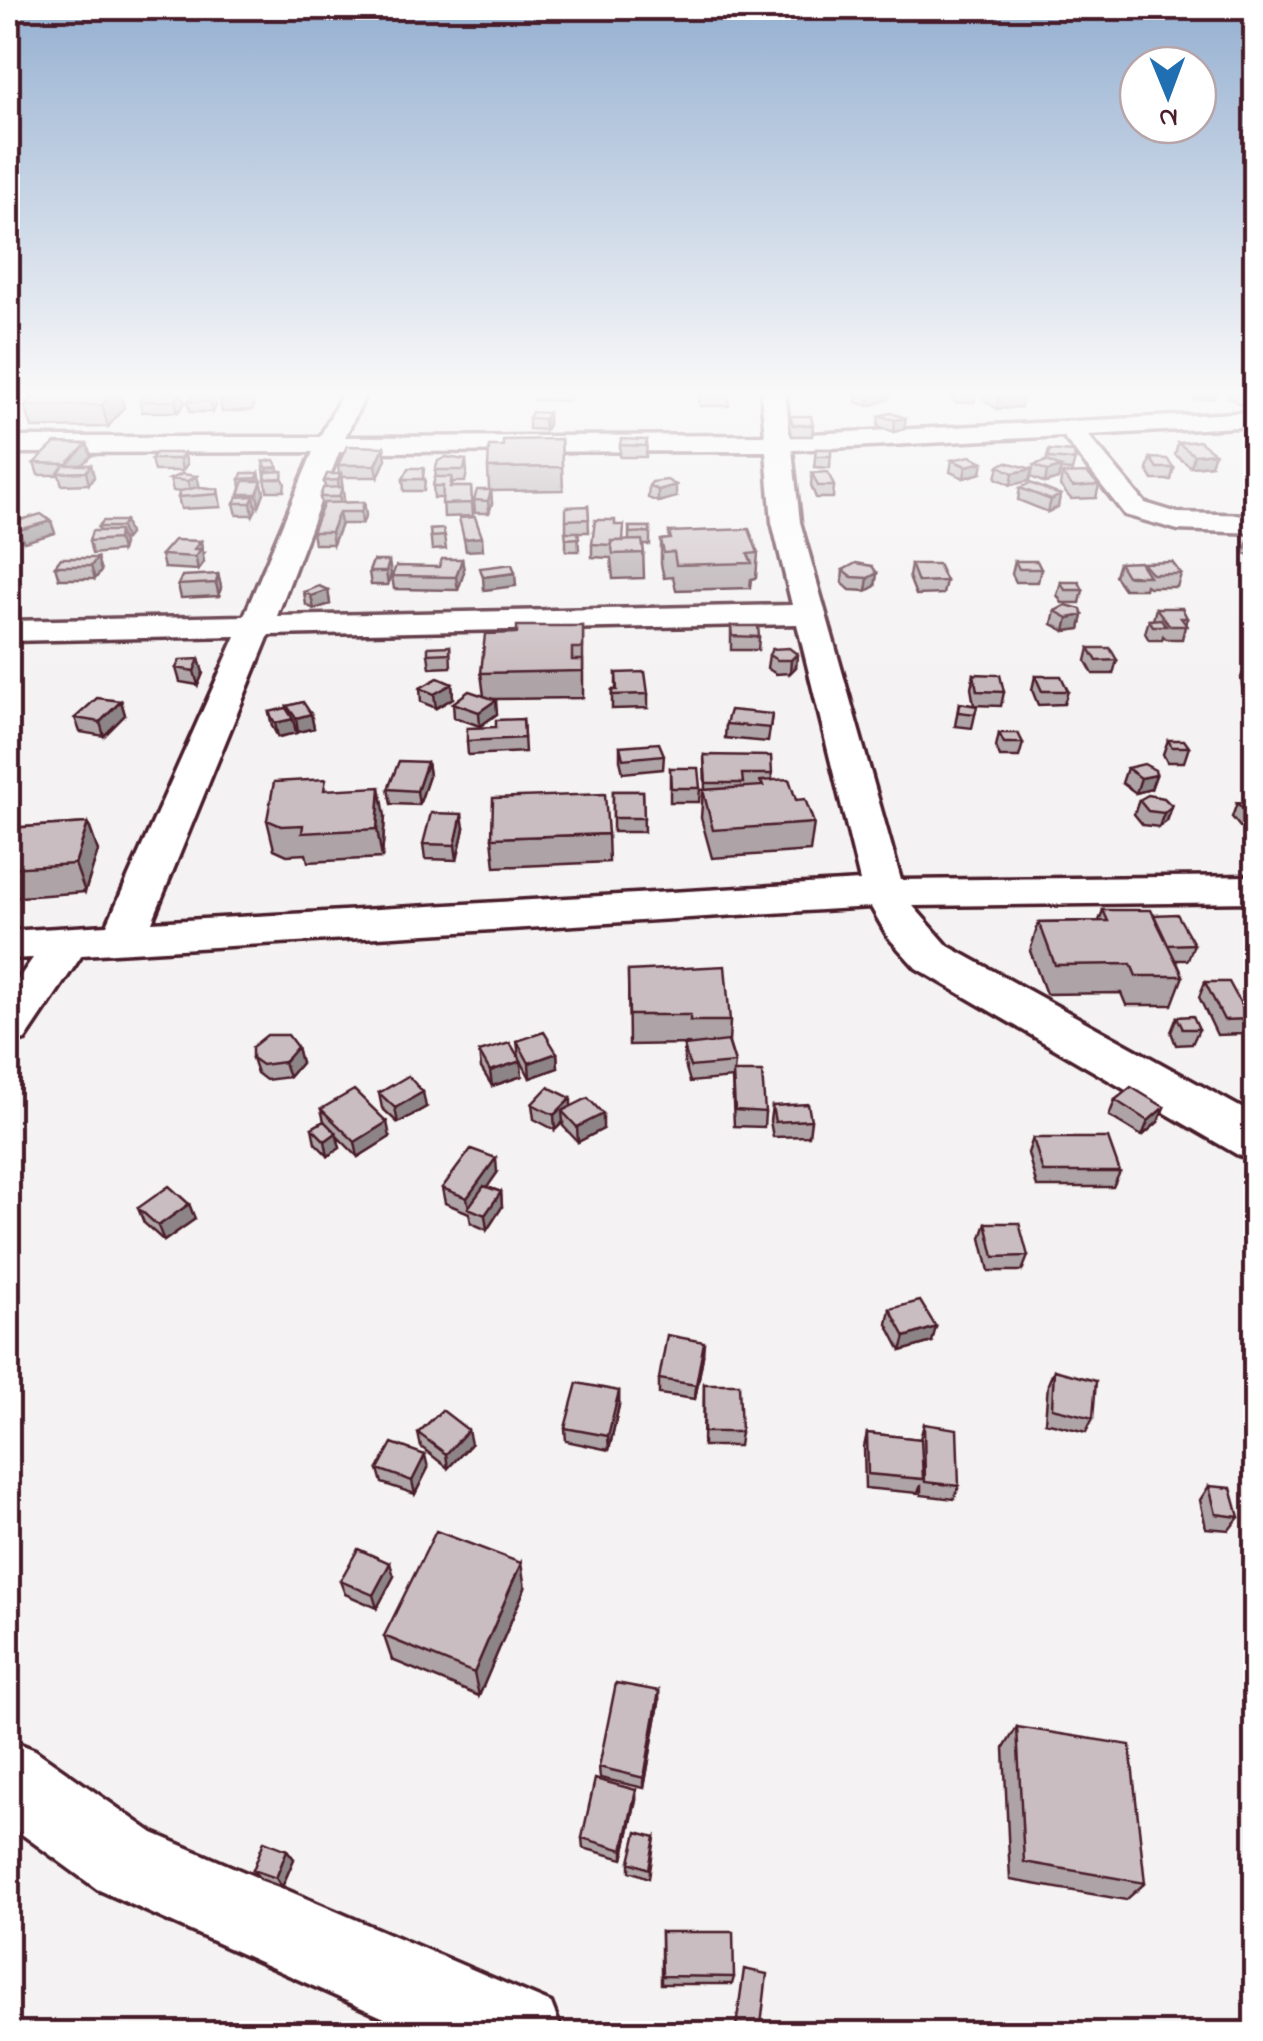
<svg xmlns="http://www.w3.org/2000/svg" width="1263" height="2041" viewBox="0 0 1263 2041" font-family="'Indie Flower',sans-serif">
  <rect width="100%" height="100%" fill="#f4f2f2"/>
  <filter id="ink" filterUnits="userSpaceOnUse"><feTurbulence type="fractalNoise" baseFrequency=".01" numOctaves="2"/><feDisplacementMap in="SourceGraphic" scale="20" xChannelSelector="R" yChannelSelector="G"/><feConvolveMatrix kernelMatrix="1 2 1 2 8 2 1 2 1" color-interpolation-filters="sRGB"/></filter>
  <g filter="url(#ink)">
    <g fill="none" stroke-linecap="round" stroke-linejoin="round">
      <!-- street casing -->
      <g stroke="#4a1f2b" stroke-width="7">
        <path id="street" d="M343 392H367L345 437 765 435 761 392H785L790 435 1256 412V426L1088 435 1145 503 1178 513 1256 515V533L1178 530 1125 515 1063 436 792 450 800 522 901 880 1256 876V902L913 906 948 946 1256 1116V1161L1238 1155 916 968 888 937 871 907 82 955 25 1040 8 1045V994L33 958 8 959V931L107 925 236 636 8 641V621L244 616 313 452 8 453V437H320ZM766 451 772 522 792 605 277 616 339 452ZM797 624 860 881 152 922 269 635Z
          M8 1739 35 1750 153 1833 551 2003 563 2034H420L97 1889 8 1824Z"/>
      </g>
      <!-- street -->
      <use href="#street" fill="#fff" fill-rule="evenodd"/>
    </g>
    <!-- wall -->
    <path fill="#aea3a6" stroke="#4a1f2b" stroke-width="2.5" d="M38 392H120L124 407 108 427 32 428 25 406Z
      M147 392 185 403 178 412H142L140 401Z
      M534 392H572L569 401 534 400Z
      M698 392 729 395V406H700Z
      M857 392H890L889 399 869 406 856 402Z
      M943 392H975L974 402 956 403Z
      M984 392H1017L1021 407 997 409 983 399Z
      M1187 392H1216L1214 398 1195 400 1186 395Z
      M1230 392H1256L1241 405 1228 397Z
      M251 394 254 405 252 410 222 412 220 401Z
      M213 395 216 406 213 412H190L188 401Z
      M548 413V425L545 430 529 429V418Z
      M891 413 904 429 894 432 878 427 879 416Z
      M790 416 813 425 812 436H792L789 427Z
      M561 439 563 490 491 491 492 503 489 513H475L474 500 489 490 488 468 503 446Z
      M647 440 646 457H620V445Z
      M1178 443 1211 465 1191 467 1175 455Z
      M87 444 91 456 81 465H91L94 477 89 484 62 485 59 475H38L34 463Z
      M384 447 386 459 378 477H341L343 503 364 502 366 515 362 524H341L333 544H314L312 532 322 508 320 497 325 488 324 481 339 474 338 465Z
      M816 449H831L830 468 814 467Z
      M1049 450 1075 460 1072 471 1060 470 1058 479 1045 483 1031 477 1034 465 1046 461Z
      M184 453 187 464 182 471H154L151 459Z
      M1150 458 1174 468 1171 480H1153L1147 470Z
      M466 460 467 472 465 482H452L453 487H471L473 516 444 517 443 498H434L433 486 436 477 435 470Z
      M952 460 981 473 964 478 950 472Z
      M263 462 279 472 285 483 284 491H267Z
      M999 466 1032 469 1029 481 1011 485 996 478Z
      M259 473 264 493 259 506H256V509L253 515H237L234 503 240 497 241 488 240 479Z
      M812 473 834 486 833 498H816L811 485Z
      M182 474 199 487 218 489 221 507 181 509 178 497 180 492 173 491 170 479Z
      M1062 474 1099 485 1096 498 1071 499 1060 486Z
      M403 479H425L424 491H404Z
      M649 486 676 497 658 502 648 498Z
      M1020 488 1060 495 1058 507 1048 512 1018 500Z
      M588 506 589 532H578L579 551H566V520Z
      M125 521 129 534 125 539H122L123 544 121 551 92 554 89 541 100 531 98 527Z
      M10 523 55 533 24 542 14 536Z
      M629 527H650V545H643L644 578 613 579 611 558 592 557V544L629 541Z
      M443 529 446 549 432 550 430 530Z
      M669 532 758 553 756 578 751 579 750 588 676 590 673 577 664 578 661 564V540L669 539Z
      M1256 535V557L1244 553 1248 540Z
      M204 553 202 555 204 562 198 570 164 568 161 555Z
      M97 558 101 571 95 579H59L55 566Z
      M462 559 464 572 458 590 394 589 392 576 439 567Z
      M373 561 391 574 388 585H371L369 572Z
      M1015 561 1041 569 1038 582H1016L1012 574Z
      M1119 563 1142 566 1143 563 1181 574 1177 587H1149L1146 585 1145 589H1124L1115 576Z
      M911 564 946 581 943 594 916 595 909 577Z
      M843 570 877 573 875 586 866 591 850 590 842 583Z
      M218 574 221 587 219 596 181 598 178 585Z
      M1061 582 1083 590 1080 603H1062L1057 595Z
      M328 590 330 604 314 609 306 605 304 592Z
      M1156 608 1187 618 1182 639H1166L1163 636 1162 640H1149L1145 633 1149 620H1153Z
      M1055 611 1083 615 1080 629 1065 631 1052 624Z
      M583 626V698L494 699 497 714 480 726 454 717 453 703 484 696 481 673 517 633Z
      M731 626 759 637 758 650H731Z
      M450 646 451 667 430 668 428 654Z
      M1089 648 1117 660 1113 674H1093L1086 661Z
      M797 654 796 667 790 673 776 674 767 668 769 655Z
      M199 659 203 673 198 685 180 682 176 668Z
      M1246 664 1256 665V694L1243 693 1241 678Z
      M616 673 648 694V708L612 709V690H616Z
      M974 674 1004 692 1001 706 974 705 971 688Z
      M1035 676 1068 691 1064 704 1038 705 1032 690Z
      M452 684 453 698 436 708 421 702 420 688Z
      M121 701 125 715 104 736 80 732 75 718Z
      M959 703 977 706 972 728 955 726Z
      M287 706 311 714 314 728 298 732 294 725 296 733 278 737 272 726 269 712 289 713Z
      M772 714 768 742 725 738 726 724Z
      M523 719 525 752 468 755 467 741 496 727Z
      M1254 719H1256V742L1249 733Z
      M999 733 1023 743 1019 757H1000L996 747Z
      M1168 740 1189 747 1184 762H1167L1163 754Z
      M620 746 664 755 663 769 623 773 620 760Z
      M704 755 772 774V780L796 800 814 823 810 851 712 858 701 818 703 790H705Z
      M427 762 429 776 419 805 391 804 388 789Z
      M670 768 700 788 699 802H670Z
      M1127 768 1156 775 1151 789 1136 793 1122 783Z
      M328 790 385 816 382 858 308 862 306 854 287 855 274 849 267 820Z
      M613 791H643L644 832H613Z
      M1139 800 1172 806 1167 821 1159 827 1143 825 1134 814Z
      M1237 803 1256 804 1255 825 1240 827 1232 817Z
      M88 823 98 851 85 892 8 898V828Z
      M464 828 457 860 425 859 423 844Z
      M608 834 609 862 495 867 492 838Z
      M1256 894V950L1246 932 1251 921 1244 909 1250 895Z
      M1103 910 1154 915 1194 944 1188 960H1176L1183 976 1172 1005H1126L1121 993 1046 994 1030 951 1039 922 1099 921Z
      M628 971 730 1021 729 1043 735 1063 734 1072 765 1112 764 1127 734 1126 732 1078 690 1082 684 1061V1046L689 1045V1044L629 1045Z
      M1205 982 1249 1019 1242 1034 1217 1035 1199 997Z
      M1177 1017 1199 1029 1192 1044 1176 1045 1171 1032Z
      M517 1041 557 1053 558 1068 530 1078 519 1057Z
      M297 1047 301 1063 289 1077 266 1080 257 1073 252 1058Z
      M479 1052 522 1076 492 1086 481 1068Z
      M379 1093 426 1107 398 1123 382 1108Z
      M1115 1100 1164 1107 1158 1122 1142 1136 1109 1116Z
      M532 1104 571 1107 603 1129 578 1142 563 1126V1122L555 1130 534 1119Z
      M772 1106 811 1120 809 1136 773 1137 770 1121Z
      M321 1109 390 1137 358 1157 337 1136 340 1148 328 1156 315 1143 312 1128 324 1121Z
      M1033 1138 1120 1172 1113 1187H1037L1028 1153Z
      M497 1173 487 1187 501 1192 502 1207 487 1230 471 1223 469 1213 445 1203 442 1188Z
      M189 1204 195 1219 164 1241 144 1223 138 1208Z
      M986 1223 1028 1256 1022 1271H989L981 1238Z
      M890 1309 932 1342 901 1351 887 1324Z
      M703 1356 695 1399 659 1394V1379Z
      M1054 1370 1093 1418 1086 1432 1045 1422 1048 1384Z
      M704 1384 741 1432 739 1446H703Z
      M619 1391V1405L609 1450 566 1441 565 1428Z
      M924 1424 959 1486 954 1499 921 1495V1485L918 1493 865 1488 864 1447 867 1433 920 1439Z
      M418 1433 471 1444 448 1468 421 1447Z
      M428 1468 415 1494 382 1483 378 1469Z
      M1209 1486 1239 1517 1229 1530 1206 1528 1200 1500Z
      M394 1576 377 1608 345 1594 340 1581Z
      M525 1588 479 1696 392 1660 384 1636Z
      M659 1691V1703L644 1788 600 1778 599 1767Z
      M1017 1727 1145 1883 1126 1900 1010 1880 1004 1748Z
      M636 1790V1800L623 1859 583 1848 582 1838Z
      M655 1837 649 1878 630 1871V1862Z
      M287 1850 294 1859 282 1887 260 1879 253 1870Z
      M661 1932 734 1977 732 1984H661Z"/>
    <!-- shaded-wall -->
    <path fill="#8d8487" stroke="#4a1f2b" stroke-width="2.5" d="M113 392H120L124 407 108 427 102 405Z
      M182 392 185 403 178 412 175 401Z
      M879 392H890L889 399 869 406 870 395Z
      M1197 392H1216L1214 398 1195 400Z
      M1256 393V404L1241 405 1245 394Z
      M213 395 216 406 213 412 210 401Z
      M1023 396 1021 407 997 409 999 398Z
      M548 413V425L545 430 544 419Z
      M906 418 904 429 894 432 895 420Z
      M87 444 91 456 74 472 70 473 67 464Z
      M384 447 386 459 378 477 376 465Z
      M184 453 187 464 182 471 180 459Z
      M1215 453 1211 465 1191 467 1194 455Z
      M983 462 981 473 964 478 966 466Z
      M91 465 94 477 89 484 86 472Z
      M278 467 280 479H269L267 468Z
      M1061 467 1058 479 1045 483 1047 471Z
      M1032 469 1029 481 1011 485 1013 473Z
      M259 473 264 493 259 506 257 494 259 488 257 478Z
      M341 474 344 499 341 509 338 480Z
      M197 476 200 488 190 493 188 481Z
      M676 485V497L658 502V490Z
      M491 490 492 503 489 513 488 501Z
      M1060 495 1058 507 1048 512 1051 500Z
      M254 496 256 509 253 515 251 503Z
      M364 502 366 515 362 524 361 512Z
      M339 512 341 524 333 544 331 532Z
      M51 521 55 533 24 542 19 530Z
      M125 521 129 534 125 539 121 527Z
      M119 531 123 544 121 551 118 539Z
      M482 537 483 550 466 551 464 539Z
      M201 541 204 562 198 570 194 549Z
      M97 558 101 571 95 579 91 566Z
      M462 559 464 572 458 590 456 577Z
      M389 561 391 574 388 585 386 572Z
      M515 573 516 586 484 590 483 577Z
      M877 573 875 586 866 591 868 578Z
      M218 574 221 587 219 596 216 583Z
      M328 590 330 604 314 609 311 596Z
      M1083 615 1080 629 1065 631 1068 618Z
      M797 654 796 667 790 673 791 660Z
      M199 659 203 673 198 685 194 671Z
      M452 684 453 698 436 708 434 694Z
      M496 700 497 714 480 726 479 712Z
      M121 701 125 715 104 736 100 722Z
      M311 714 314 728 298 732 296 718Z
      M293 719 296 733 278 737 275 723Z
      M427 762 429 776 419 805 417 791Z
      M1156 775 1151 789 1136 793 1141 778Z
      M380 787 385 816 382 858 377 829Z
      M1172 806 1167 821 1159 827 1164 813Z
      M462 814 464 828 457 860 455 845Z
      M88 823 98 851 85 892 75 864Z
      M297 1047 301 1063 289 1077 284 1062Z
      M557 1053 558 1068 530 1078 529 1063Z
      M521 1061 522 1076 492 1086 490 1071Z
      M423 1092 426 1107 398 1123 395 1108Z
      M571 1098V1113L562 1111 563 1122 555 1130 554 1115Z
      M1164 1107 1158 1122 1142 1136 1148 1121Z
      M603 1114V1129L578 1142 577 1127Z
      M387 1122 390 1137 358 1157 355 1142Z
      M336 1133 340 1148 328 1156 325 1141Z
      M496 1158 497 1173 472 1209 469 1208 467 1198Z
      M501 1192 502 1207 487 1230 485 1215Z
      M189 1204 195 1219 164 1241 158 1226Z
      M936 1327 932 1342 901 1351 905 1337Z
      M704 1342 703 1356 695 1399 696 1385Z
      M619 1391V1405L609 1450 608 1436Z
      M468 1430 471 1444 448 1468 446 1454Z
      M425 1455 428 1468 415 1494 412 1481Z
      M390 1563 394 1576 377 1608 373 1595Z
      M521 1563 525 1588 479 1696 474 1673Z
      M659 1691V1703L644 1788V1778Z
      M636 1790V1800L623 1859V1850Z
      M287 1850 294 1859 282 1887 276 1878Z"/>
    <!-- building -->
    <path fill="#cabdc1" stroke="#4a1f2b" stroke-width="2.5" d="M38 392H113L102 405 25 406Z
      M147 392H182L175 401H140Z
      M699 392H728L729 395H700Z
      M990 392H1017L1023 396 999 398Z
      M251 394 250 399 220 401 221 395Z
      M192 395H213L210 401H188Z
      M532 412 548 413 544 419 529 418Z
      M891 413 906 418 895 420 879 416Z
      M790 416H811L813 425H793Z
      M561 439 562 467 488 468 489 446H503V440Z
      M621 439 647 440 646 446 620 445Z
      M1199 441 1215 453 1194 455 1178 443Z
      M55 443 87 444 67 464 34 463Z
      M347 446 384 447 376 465H338Z
      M816 449H831V456H815Z
      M1049 450 1074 452 1075 460 1049 458Z
      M156 453H184L180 459H151Z
      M970 456 983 462 966 466 952 460Z
      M446 457 466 460 464 470H435L438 461Z
      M1150 458 1167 459 1174 468H1157Z
      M274 460 278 467 267 468 263 462Z
      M1047 461 1061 467 1047 471 1034 465Z
      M1006 462 1032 469 1013 473 999 466Z
      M64 465H91L86 472 58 473Z
      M409 468H424L423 479H403Z
      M283 471 282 478 265 479 266 472Z
      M828 472 834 486H818L812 473Z
      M242 473H259L257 478 240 479Z
      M1087 473 1099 485 1073 487 1062 474Z
      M182 474 197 476 188 481 170 479Z
      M327 474H341L338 480 324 481Z
      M435 477H452L450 487H471L472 503 442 504 443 486H433Z
      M667 480 676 485 658 490 649 486 652 482Z
      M244 481H262L257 494H239Z
      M1030 483 1060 495 1051 500 1020 488Z
      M199 487 218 489V494L178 497 180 491Z
      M342 487 339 497H320L323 488Z
      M477 490H491L488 501 474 500Z
      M254 496 251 503H234L237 497Z
      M364 502 361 512H339L331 532H312L324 503Z
      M588 506 589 519 566 520V507Z
      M41 514 51 521 19 530 10 523Z
      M475 517 482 537 464 539 459 518Z
      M595 520H615V525H624L623 541H611V545L592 544Z
      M103 521H125L121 527H98Z
      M629 527H650V532L630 533Z
      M443 529 445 536 431 537 430 530Z
      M749 529 758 553 748 554 752 563 676 565 674 552 664 553 661 540 671 539 669 532Z
      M92 531H119L118 539 89 541Z
      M565 532H578L579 538 566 539Z
      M174 540 201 541 194 549H201L195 557 161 555Z
      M642 540 644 553 613 554 611 541Z
      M61 558H97L91 566H55Z
      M442 559H462L456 577 392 576 396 566 439 567Z
      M373 561H389L386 572H369Z
      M1015 561H1037L1041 569H1019Z
      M1140 562 1149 576H1127L1119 563Z
      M1172 562 1181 574H1152L1143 563Z
      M856 563 872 566 877 573 868 578 852 577 843 570Z
      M512 564 515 573 483 577 480 568Z
      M911 564H938L946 581 918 582Z
      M218 574 216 583 178 585 182 576Z
      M1061 582H1079L1083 590H1065Z
      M319 586 328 590 311 596 304 592Z
      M1066 605 1081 609 1083 615 1068 618 1055 611Z
      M1156 608H1182L1187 618H1181L1187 626H1170Z
      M1161 619 1166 626H1153L1149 620Z
      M517 626H583V648H572V660H583V671L481 673 485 634 517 633Z
      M731 626H758L759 637 732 636Z
      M450 646V653L428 654V647Z
      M789 648 797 654 791 660H777L769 655 772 649Z
      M1089 648H1110L1117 660 1097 661Z
      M199 659 194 671 176 668 180 660Z
      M1246 664 1256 665V680L1249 679Z
      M645 672 648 694 612 695V690H617L616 673Z
      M974 674 1000 675 1004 692 977 691Z
      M1035 676H1061L1068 691H1042Z
      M438 678 452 684 434 694 420 688Z
      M469 691 496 700 479 712 453 703Z
      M97 698 121 701 100 722 75 718Z
      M303 702 311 714 296 718 287 706Z
      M959 703 977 706 975 714 958 712Z
      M286 708 293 719 275 723 269 712Z
      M730 710 772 714 770 728 726 724Z
      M523 719 524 738 467 741V728L496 727V720Z
      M999 733H1018L1023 743H1004Z
      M1168 740H1184L1189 747H1172Z
      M659 743 664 755 623 759 620 746Z
      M704 755 771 756 772 774H742L743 783H706Z
      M399 761 427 762 417 791 388 789Z
      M1144 764 1155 770 1156 775 1141 778 1127 768Z
      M670 768H698L700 788H671Z
      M326 779 324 790 380 787 377 829 302 833 303 825 281 826 267 820 274 782Z
      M789 779 796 800 805 799 814 823 713 830 703 790 763 786 760 781Z
      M613 791H643L644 818H613Z
      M605 794 608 834 492 838 493 798Z
      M1148 795 1164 798 1172 806 1164 813 1148 811 1139 800Z
      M1252 801 1256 804V811L1246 812 1237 803Z
      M431 813 462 814 455 845 423 844Z
      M88 823 75 864 8 868V828Z
      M1103 910H1151L1183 976H1136L1131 964 1055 965 1039 922 1108 921Z
      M1177 914 1194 944 1168 945 1154 915Z
      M725 966 730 1021H690V1015H629L628 971Z
      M1205 982H1229L1249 1019 1224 1020Z
      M1193 1016 1199 1029H1183L1177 1017Z
      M544 1032 557 1053 529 1063 517 1041Z
      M267 1035H288L297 1047 284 1062 262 1065 252 1058V1047Z
      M728 1041 735 1063 690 1067 684 1046Z
      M510 1043 521 1061 490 1071 479 1052Z
      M733 1072H762L765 1112 735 1110Z
      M408 1076 423 1092 395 1108 379 1093Z
      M548 1087 571 1098 554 1115 532 1104Z
      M1131 1087 1164 1107 1148 1121 1115 1100Z
      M354 1090 387 1122 355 1142 321 1109Z
      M588 1098 603 1114 577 1127 562 1111Z
      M808 1104 811 1120 775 1122 772 1106Z
      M324 1121 336 1133 325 1141 312 1128Z
      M1033 1138H1108L1120 1172H1043Z
      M471 1149 496 1158 467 1198 442 1188Z
      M169 1186 189 1204 158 1226 138 1208Z
      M484 1186 501 1192 485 1215 468 1208Z
      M986 1223H1019L1028 1256 994 1257Z
      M920 1301 936 1327 905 1337 890 1309Z
      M667 1335 704 1342 696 1385 659 1379Z
      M1054 1370 1096 1381 1093 1418 1052 1408Z
      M577 1383 619 1391 608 1436 565 1428Z
      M704 1384H739L741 1432H704Z
      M442 1410 468 1430 446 1454 418 1433Z
      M924 1424 957 1429 959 1486 925 1482Z
      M867 1433 921 1439 923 1479 868 1474Z
      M392 1443 425 1455 412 1481 378 1469Z
      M1209 1486 1231 1488 1239 1517 1216 1514Z
      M436 1531 521 1563 474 1673 384 1636Z
      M358 1549 390 1563 373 1595 340 1581Z
      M616 1683 659 1691 644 1778 599 1767Z
      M1017 1727 1130 1745 1145 1883 1024 1862Z
      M595 1779 636 1790 623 1850 582 1838Z
      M637 1832 655 1837 649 1869 630 1862Z
      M264 1841 287 1850 276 1878 253 1870Z
      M661 1932H733L734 1977 662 1976Z
      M744 1969 767 1974 760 2034H735Z"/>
  </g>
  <!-- sky -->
  <linearGradient id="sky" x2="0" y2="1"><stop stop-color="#95b0d1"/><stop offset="0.58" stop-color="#faf9f9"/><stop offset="1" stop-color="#faf9f9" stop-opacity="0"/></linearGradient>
  <rect width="1263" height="678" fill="url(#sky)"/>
  <!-- margin -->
  <rect width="1263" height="2041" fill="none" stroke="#fff" stroke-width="40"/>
  <rect x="20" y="20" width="1223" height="2001" fill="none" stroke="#4a1f2b" stroke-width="4" filter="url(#ink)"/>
  <!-- north arrow -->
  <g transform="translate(1168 95) rotate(179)"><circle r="48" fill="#ffffff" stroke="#b7a5aa" stroke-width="2.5"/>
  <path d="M0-8L18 38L0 25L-18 38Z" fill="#1f6fb2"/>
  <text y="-15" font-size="28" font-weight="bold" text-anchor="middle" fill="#4a1f2b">N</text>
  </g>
</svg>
